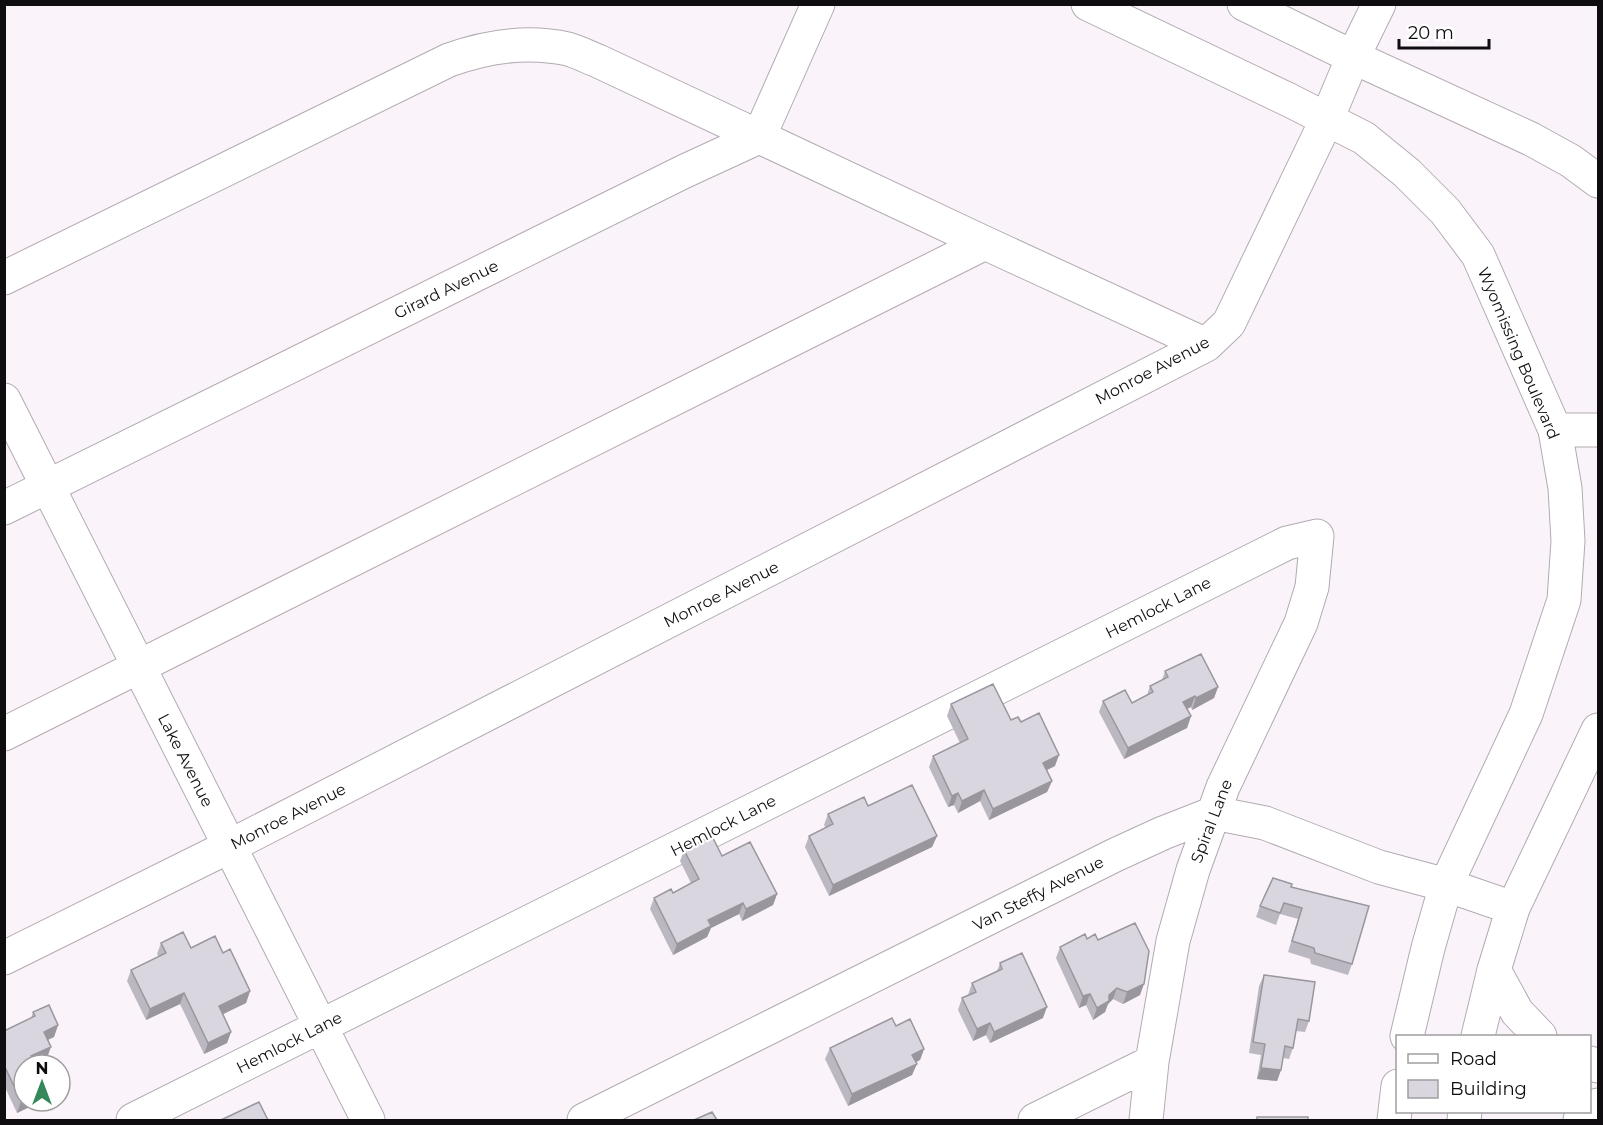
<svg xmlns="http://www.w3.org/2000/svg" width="1603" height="1125" viewBox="0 0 1603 1125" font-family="Montserrat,sans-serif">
  <rect width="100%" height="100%" fill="#fbf3fa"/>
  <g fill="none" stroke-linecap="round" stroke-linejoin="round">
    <!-- minor casing -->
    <g stroke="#b2abb2" stroke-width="35">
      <path id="minor" d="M4 278 449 60C488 46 527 40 568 49 578 52 588 57 598 61L985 243 1206 345
        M4 400 368 1120
        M1555 430H1598
        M4 508 685 171 759 137 818 4
        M4 734 985 243
        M4 958 230 846 1206 345 1229 323 1327 119 1353 57 1379 4
        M1494 970 1517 1012 1540 1036
        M1590 1063 1598 1066
        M133 1120 1287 543 1317 536 1312 587 1301 623 1223 787 1193 870 1173 941 1152 1062 1146 1120
        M584 1120 1115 855 1163 833 1214 813 1265 823 1379 867 1446 885 1513 908
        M1035 1120 1152 1062
        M1580 1120 1598 1105"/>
    </g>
    <!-- major casing -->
    <g stroke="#b2abb2" stroke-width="35">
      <path id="major" d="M1088 4 1289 100 1364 138 1407 173 1445 211 1478 255 1555 430 1565 488 1568 541 1564 600 1526 714 1446 885 1428 948 1407 1036
        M1244 4 1353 57 1531 139 1571 161 1598 181
        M1478 1036 1494 970 1513 908 1598 730
        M1394 1120 1398 1086
        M1464 1120 1465 1112"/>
    </g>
    <!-- minor -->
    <use href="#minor" stroke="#fff" stroke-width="33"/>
    <!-- major -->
    <use href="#major" stroke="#fff" stroke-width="33"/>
  </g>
  <!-- wall -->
  <path fill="#bbb8c1" d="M1165 671 1218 687 1214 698 1192 710 1191 707 1187 709 1191 716 1187 728 1124 759 1099 712 1103 701 1132 703 1147 695 1150 686 1162 680Z
    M951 704 1021 722 1055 766 1046 770 1052 781 1047 792 989 820 980 801 958 813 954 805 948 807 929 767 933 756 960 743 947 716Z
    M868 806 937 836 932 847 829 896 805 847 809 836 826 828 824 825 828 814Z
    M684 850 722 856 777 894 773 905 742 921 739 914 711 928 707 937 673 955 650 909 654 898 673 893 691 883 680 861Z
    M1291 887 1352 964 1348 975 1311 964 1310 959 1288 952 1298 919 1280 914 1276 925 1256 917 1260 906Z
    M1098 940 1140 995 1123 1004 1113 999 1108 1004 1105 1012 1093 1020 1086 1005 1079 1008 1056 958 1060 947Z
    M161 943 191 948 223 953 250 991 246 1003 223 1014 231 1032 227 1043 204 1054 180 1004 146 1020 127 981 131 970 159 957 157 954Z
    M1000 963 1043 1018 990 1043 986 1035 973 1041 958 1010 962 998 968 995 972 983 997 971Z
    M1264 975 1309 1021 1305 1032 1296 1031 1293 1048 1289 1059 1283 1058 1281 1070 1277 1081 1257 1079 1261 1055 1249 1053 1259 986Z
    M33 1012 58 1025 54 1037 48 1040 47 1058 35 1063 24 1101H42L17 1113 4 1085V1031L31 1018Z
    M896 1026 924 1049 920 1060 916 1062 912 1075 848 1106 825 1059 830 1048Z"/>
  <!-- shaded-wall -->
  <path fill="#99969d" d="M1218 687 1214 698 1192 710 1196 698Z
    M1195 696 1191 707 1179 713 1183 702Z
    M1191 716 1187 728 1124 759 1128 748Z
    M1059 755 1055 766 1039 774 1043 763Z
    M1052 781 1047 792 989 820 993 809Z
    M984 790 980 801 958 813 962 801Z
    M958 793 954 805 948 807 952 796Z
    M937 836 932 847 829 896 833 885Z
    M777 894 773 905 742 921 746 909Z
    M743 903 739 914 711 928 707 937 673 955 677 944 708 920Z
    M1144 984 1140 995 1123 1004 1127 992Z
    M1117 988 1113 999 1108 1004 1105 1012 1093 1020 1097 1008 1109 995Z
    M250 991 246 1003 215 1018 219 1006Z
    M184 993 180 1004 146 1020 150 1009Z
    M1090 994 1086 1005 1079 1008 1083 996Z
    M1047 1007 1043 1018 990 1043 994 1032Z
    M990 1023 986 1035 973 1041 977 1029Z
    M58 1025 54 1037 40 1043 44 1032Z
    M231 1032 227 1043 204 1054 208 1043Z
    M51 1047 47 1058 31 1065V1056Z
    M924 1049 920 1060 908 1066 912 1055Z
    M917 1064 912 1075 848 1106 852 1094Z
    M1261 1068 1281 1070 1277 1081 1257 1079Z
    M24 1100V1101H42L17 1113 21 1101Z"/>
  <!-- building -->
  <path fill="#dad6e0" stroke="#99969d" stroke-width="1.5" d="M1201 654 1218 687 1196 698 1195 696 1183 702 1191 716 1128 748 1103 701 1125 690 1132 703 1153 692 1150 686 1168 677 1165 671Z
    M993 684 1011 720 1018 717 1021 722 1039 713 1059 755 1043 763 1052 781 993 809 984 790 962 801 958 793 952 796 933 756 968 739 951 704Z
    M912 785 937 836 833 885 809 836 833 824 828 814 864 797 868 806Z
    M712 836 722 856 750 842 777 894 746 909 743 903 708 920 711 926 677 944 654 898 671 889 673 893 699 879 684 850Z
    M1273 878 1292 884 1291 887 1369 906 1352 964 1315 953 1314 948 1292 941 1302 908 1284 903 1280 913 1260 906Z
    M1135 923 1149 951 1144 984 1127 992 1117 988 1109 995V1001L1097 1008 1090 994 1083 996 1060 947 1085 934 1087 939 1095 934 1098 940Z
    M183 932 191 948 215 936 223 953 230 949 250 991 219 1006 231 1032 208 1043 184 993 150 1009 131 970 166 953 161 943Z
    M1022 953 1047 1007 994 1032 990 1023 977 1029 962 998 976 992 972 983 1002 969 1000 963Z
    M1264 975 1315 982 1309 1021 1298 1019 1293 1048 1285 1046 1281 1070 1261 1068 1265 1044 1253 1042Z
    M49 1005 58 1025 44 1032 51 1047 31 1056 35 1065H24V1100L21 1101 4 1065V1031L35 1016 33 1012Z
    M892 1018 896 1026 910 1019 924 1049 912 1055 917 1064 852 1094 830 1048Z
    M259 1102 268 1120H221Z
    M712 1112 717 1120H694Z
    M1257 1117H1308V1120H1257Z"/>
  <g text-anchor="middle" stroke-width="4.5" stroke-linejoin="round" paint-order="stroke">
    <!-- street labels -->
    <g font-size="16" fill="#100d10" stroke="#fff">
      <text transform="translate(446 289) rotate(-26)" y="6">Girard Avenue</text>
      <text transform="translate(1519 353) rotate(67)" y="6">Wyomissing Boulevard</text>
      <text transform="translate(1152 370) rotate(-28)" y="6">Monroe Avenue</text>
      <text transform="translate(721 594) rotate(-27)" y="6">Monroe Avenue</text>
      <text transform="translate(1158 607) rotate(-27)" y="6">Hemlock Lane</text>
      <text transform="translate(186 760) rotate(63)" y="6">Lake Avenue</text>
      <text transform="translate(288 816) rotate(-27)" y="6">Monroe Avenue</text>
      <text transform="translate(1211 821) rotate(-69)" y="6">Spiral Lane</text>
      <text transform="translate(723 825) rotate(-27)" y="6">Hemlock Lane</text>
      <text transform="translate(1038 893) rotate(-27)" y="6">Van Steffy Avenue</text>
      <text transform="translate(289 1042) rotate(-27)" y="6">Hemlock Lane</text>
    </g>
  </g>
  <!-- border -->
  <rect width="1603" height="1125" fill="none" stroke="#100d10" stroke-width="12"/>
  <!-- legend -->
  <rect x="1396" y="1035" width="195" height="78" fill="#ffffff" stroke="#9f9e9f" stroke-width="1.5"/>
  <rect x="1408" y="1054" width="30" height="9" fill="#ffffff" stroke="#9f9e9f" stroke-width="1.5"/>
  <text x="1450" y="1065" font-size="18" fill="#100d10">Road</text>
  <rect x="1408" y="1080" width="30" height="18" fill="#dad6e0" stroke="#9f9e9f" stroke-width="1.5"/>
  <text x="1450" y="1095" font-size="18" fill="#100d10">Building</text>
  <!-- north arrow -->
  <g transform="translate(42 1083)"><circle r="28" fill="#ffffff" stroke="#9f9e9f" stroke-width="1.5"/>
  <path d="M0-4.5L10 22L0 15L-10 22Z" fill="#35885a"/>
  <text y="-9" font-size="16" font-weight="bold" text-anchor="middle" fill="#100d10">N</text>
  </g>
  <!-- scale -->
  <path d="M1399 39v9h90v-9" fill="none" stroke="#100d10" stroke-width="3"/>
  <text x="1408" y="39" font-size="18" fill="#100d10" stroke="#ffffff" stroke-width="4.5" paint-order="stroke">20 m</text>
</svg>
